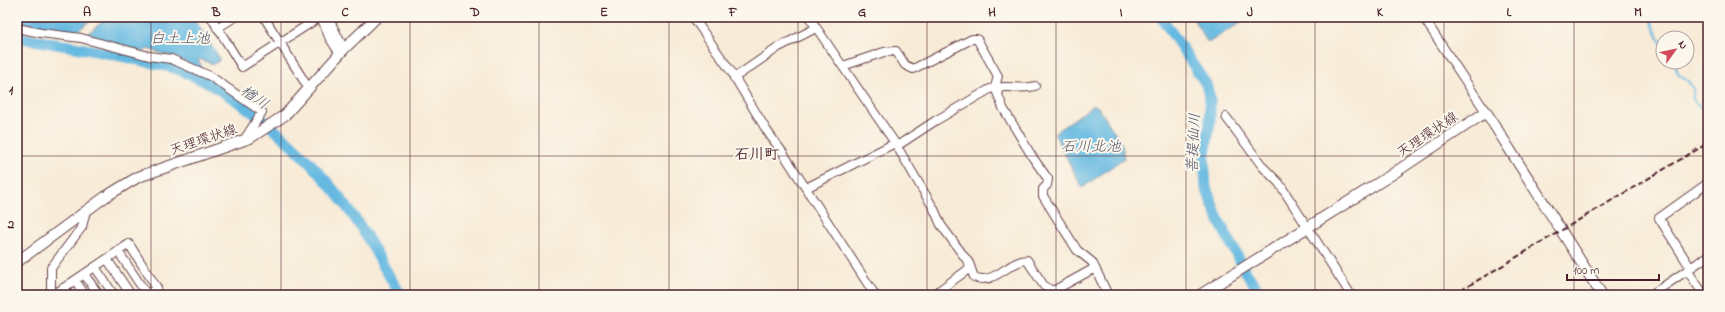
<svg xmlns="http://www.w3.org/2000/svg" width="1725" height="312" viewBox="0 0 1725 312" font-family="'Indie Flower','Klee One',sans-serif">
  <rect width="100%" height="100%" fill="#fbf7ec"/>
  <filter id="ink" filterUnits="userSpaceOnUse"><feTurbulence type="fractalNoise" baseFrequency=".025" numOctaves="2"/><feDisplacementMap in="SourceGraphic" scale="8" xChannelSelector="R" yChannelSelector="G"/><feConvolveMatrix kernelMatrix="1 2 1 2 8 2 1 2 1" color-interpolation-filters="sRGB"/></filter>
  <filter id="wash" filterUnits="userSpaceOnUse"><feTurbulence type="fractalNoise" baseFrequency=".012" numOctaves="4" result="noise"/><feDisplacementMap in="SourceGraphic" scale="16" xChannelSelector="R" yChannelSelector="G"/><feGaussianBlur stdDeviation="0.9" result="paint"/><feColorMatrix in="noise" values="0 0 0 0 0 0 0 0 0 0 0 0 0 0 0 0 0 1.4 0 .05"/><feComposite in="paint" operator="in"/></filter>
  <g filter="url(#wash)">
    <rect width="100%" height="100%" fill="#f8ebd7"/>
    <!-- water -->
    <path fill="#65b9e1" stroke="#586c86" d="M17 17H95L76 32 17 24Z
      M108 17H193L219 57V61L213 64 199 59 198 60 202 67 201 70 179 59 148 49 143 52 87 39V34Z
      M1192 17H1249L1208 43Z
      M1094 105 1098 107 1122 144 1124 158 1082 188 1054 133Z"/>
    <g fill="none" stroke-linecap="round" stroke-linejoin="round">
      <!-- stream -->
      <path stroke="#65b9e1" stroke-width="2" d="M1649 17 1663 46
        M1673 62 1679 75 1689 82 1693 89V100L1702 108 1708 121"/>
      <!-- river -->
      <path stroke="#65b9e1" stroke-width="11" d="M1161 17 1206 84 1210 99V123L1204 160 1206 188 1219 221 1247 274 1262 295
        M17 37C58 45 99 50 139 60 152 63 165 65 177 69 244 94 314 159 354 217 372 242 384 270 401 295"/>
    </g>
  </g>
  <g filter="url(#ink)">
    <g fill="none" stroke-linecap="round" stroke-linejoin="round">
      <!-- minor casing -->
      <g stroke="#643e45" stroke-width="10">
        <path id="minor" d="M211 17 242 67 320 17
          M264 17 309 89
          M321 17 329 37 340 54
          M328 17 344 49
          M693 17 732 73 767 131 783 153 875 295
          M809 17 895 143 934 209 941 225 969 263 974 277C994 286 1008 261 1027 260L1044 286 1053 291 1095 268 1108 295
          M1423 17 1486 112
          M17 28 41 33 81 38 149 56 171 59 210 76 262 112 244 140
          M217 28 235 17
          M843 66 884 52 896 51 905 65 913 69 972 39H977L998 76 995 87 1003 108 1033 158 1048 179 1047 185 1043 189V196L1077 250 1092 262 1095 268
          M734 78 779 47 816 28
          M1226 117 1263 167 1279 183 1351 295
          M897 146 935 121 990 89C1005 84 1020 90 1035 86
          M806 188 895 143
          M118 251 147 295
          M107 259 131 295
          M95 267 114 295
          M1690 267 1659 218 1708 183
          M1687 270 1704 295
          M84 274 99 295
          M75 280 85 295
          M63 288 68 295
          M51 295V268L82 227 86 210
          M53 295 129 244 157 288 146 295
          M933 295 970 268
          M1651 295 1708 256"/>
      </g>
      <!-- major casing -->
      <g stroke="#643e45" stroke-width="12">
        <path id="major" d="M17 262 105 197 138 177 250 138 285 115 344 49 377 17
          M1200 295 1391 175 1486 112 1602 295"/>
      </g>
      <!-- minor -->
      <use href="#minor" stroke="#fff" stroke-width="8"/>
      <!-- major -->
      <use href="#major" stroke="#fff" stroke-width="10"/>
      <!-- rail -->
      <path stroke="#4a1f2b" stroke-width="2" stroke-dasharray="6 3" stroke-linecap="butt" d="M1453 295 1708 143"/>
    </g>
  </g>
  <!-- grid -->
  <path fill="none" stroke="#4a1f2b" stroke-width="1" stroke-opacity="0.55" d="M151 17V295M281 17V295M410 17V295M539 17V295M669 17V295M798 17V295M927 17V295M1056 17V295M1186 17V295M1315 17V295M1444 17V295M1574 17V295M17 156H1708"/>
  <g text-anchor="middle" stroke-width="4" stroke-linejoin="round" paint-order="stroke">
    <!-- street labels -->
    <g font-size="14" fill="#4a1f2b" stroke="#fbf7ec">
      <text transform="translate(1427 134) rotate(-34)" y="5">天理環状線</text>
      <text transform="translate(203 139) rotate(-19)" y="5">天理環状線</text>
    </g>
    <!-- water labels -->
    <g font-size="15" font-style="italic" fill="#53556b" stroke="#fbf7ec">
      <text x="180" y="43">白土上池</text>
      <text transform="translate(255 97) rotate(35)" y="5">楢川</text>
      <text transform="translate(1193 143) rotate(-87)" y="5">菩提仙川</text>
      <text x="1091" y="151">石川北池</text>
    </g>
    <!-- neighbourhood labels -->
    <g font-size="15" font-weight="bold" fill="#4a1f2b" stroke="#fbf7ec">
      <text x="757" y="159">石川町</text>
    </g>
  </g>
  <!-- margin -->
  <rect width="1725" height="312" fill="none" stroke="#fbf7ec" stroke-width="44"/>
  <!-- north arrow -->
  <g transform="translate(1675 50) rotate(57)"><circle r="19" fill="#fbf7ec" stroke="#b4a19f"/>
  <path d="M0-3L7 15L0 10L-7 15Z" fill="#d1495b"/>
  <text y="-6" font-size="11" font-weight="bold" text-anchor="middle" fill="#4a1f2b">N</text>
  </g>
  <!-- scale -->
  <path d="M1567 274v6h92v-6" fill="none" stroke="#4a1f2b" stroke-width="2"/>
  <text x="1573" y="274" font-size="12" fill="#4a1f2b" stroke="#fbf7ec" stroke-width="3" paint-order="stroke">100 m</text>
  <rect x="22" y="22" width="1681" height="268" fill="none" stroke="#4a1f2b" stroke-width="1.5"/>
  <g font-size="13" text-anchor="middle" font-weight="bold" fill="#4a1f2b">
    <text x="87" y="16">A</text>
    <text x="216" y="16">B</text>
    <text x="345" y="16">C</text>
    <text x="475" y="16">D</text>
    <text x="604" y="16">E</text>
    <text x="733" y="16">F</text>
    <text x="862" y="16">G</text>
    <text x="992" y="16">H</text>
    <text x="1121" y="16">I</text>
    <text x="1250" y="16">J</text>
    <text x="1380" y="16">K</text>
    <text x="1509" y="16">L</text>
    <text x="1638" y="16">M</text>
    <text x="11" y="94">1</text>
    <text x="11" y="228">2</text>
  </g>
</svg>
